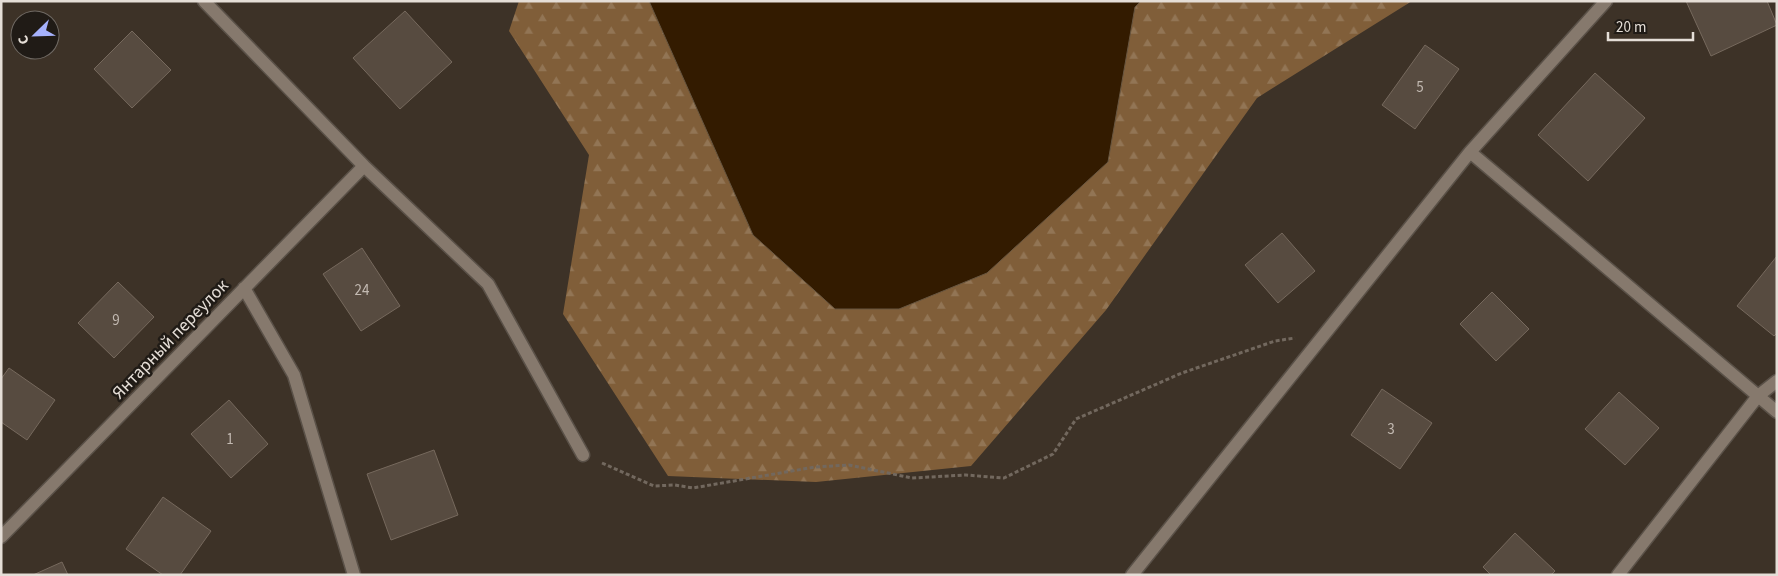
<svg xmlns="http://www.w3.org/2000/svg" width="1778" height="576" viewBox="0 0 1778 576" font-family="'Source Sans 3',sans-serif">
  <defs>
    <pattern id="forest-firs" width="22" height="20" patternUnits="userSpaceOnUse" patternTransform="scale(1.25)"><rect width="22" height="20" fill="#805e39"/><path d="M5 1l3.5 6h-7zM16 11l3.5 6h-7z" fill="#927555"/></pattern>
  </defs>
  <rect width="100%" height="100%" fill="#3d3227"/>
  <!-- forest -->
  <path fill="url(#forest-firs)" d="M519 1H649L753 235 1135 7 1141 1H1412L1257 98 1106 310 971 466 816 482 668 476 563 314 589 155 509 31Z"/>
  <!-- water -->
  <path fill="#331b00" stroke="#685640" d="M649 1H1141L1135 7 1108 162 987 273 899 309H835L753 235Z"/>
  <!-- building -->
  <path fill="#574b40" stroke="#76695d" d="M1686 1H1767L1777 25 1711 56Z
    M405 11 452 62 400 109 353 58Z
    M132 31 171 70 132 108 94 69Z
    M1425 45 1459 69 1415 129 1382 105Z
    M1595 73 1645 118 1588 181 1538 135Z
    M1282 233 1315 271 1278 303 1245 265Z
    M362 248 400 306 361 331 323 274Z
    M1777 256V333L1774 336 1737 306Z
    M118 282 154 317 114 358 78 323Z
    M1492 292 1529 329 1496 361 1460 324Z
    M9 368 55 400 27 440 1 422V379Z
    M1382 389 1432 423 1400 469 1351 435Z
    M1619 392 1659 428 1625 465 1585 429Z
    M229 400 268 444 231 478 191 434Z
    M434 450 458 515 391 540 367 474Z
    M163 497 211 531 180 575H163L126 549Z
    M1515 533 1555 571 1551 575H1491L1483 567Z
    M62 562 68 575H33Z"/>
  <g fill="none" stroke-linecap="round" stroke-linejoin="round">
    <!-- minor casing -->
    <g stroke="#5a5148" stroke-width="15">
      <path id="minor" d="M204 1 364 166 488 284 583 455
        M1470 152 1777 412
        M244 288 294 375 354 575
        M1 537 364 166
        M1132 575 1470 152 1606 1
        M1618 575 1758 396 1777 381"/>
    </g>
    <!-- path -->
    <path stroke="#72685e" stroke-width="3" stroke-dasharray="4 2.5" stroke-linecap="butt" d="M602 463 654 486 675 485 693 488 815 467 849 465 912 478 966 475 1004 478 1053 454 1076 419 1182 373 1275 341 1295 338"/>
    <!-- minor -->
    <use href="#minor" stroke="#86796d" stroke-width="12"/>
  </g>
  <g text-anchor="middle" stroke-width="5" stroke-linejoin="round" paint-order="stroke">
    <!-- number labels -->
    <g font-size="15" fill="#c2b9b1">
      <text x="1420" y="92">5</text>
      <text x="362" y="295">24</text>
      <text x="116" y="325">9</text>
      <text x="1391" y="434">3</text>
      <text x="230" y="444">1</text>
    </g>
    <!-- street labels -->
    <g font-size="18" fill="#e5ded7" stroke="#201b16">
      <text transform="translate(170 339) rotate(-46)" y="6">Янтарный переулок</text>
    </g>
  </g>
  <!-- border -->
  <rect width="1778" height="576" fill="none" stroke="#e5ded7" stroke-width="5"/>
  <!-- north arrow -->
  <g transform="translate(35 35) rotate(247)"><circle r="24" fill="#201b16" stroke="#6f6963"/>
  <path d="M0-4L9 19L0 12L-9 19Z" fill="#a5b1fc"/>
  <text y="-8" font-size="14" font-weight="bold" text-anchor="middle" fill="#e5ded7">С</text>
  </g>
  <!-- scale -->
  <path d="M1608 32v8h85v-8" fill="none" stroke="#e5ded7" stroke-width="2.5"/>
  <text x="1616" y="32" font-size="15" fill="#e5ded7" stroke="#201b16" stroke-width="4" paint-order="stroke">20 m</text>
</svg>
